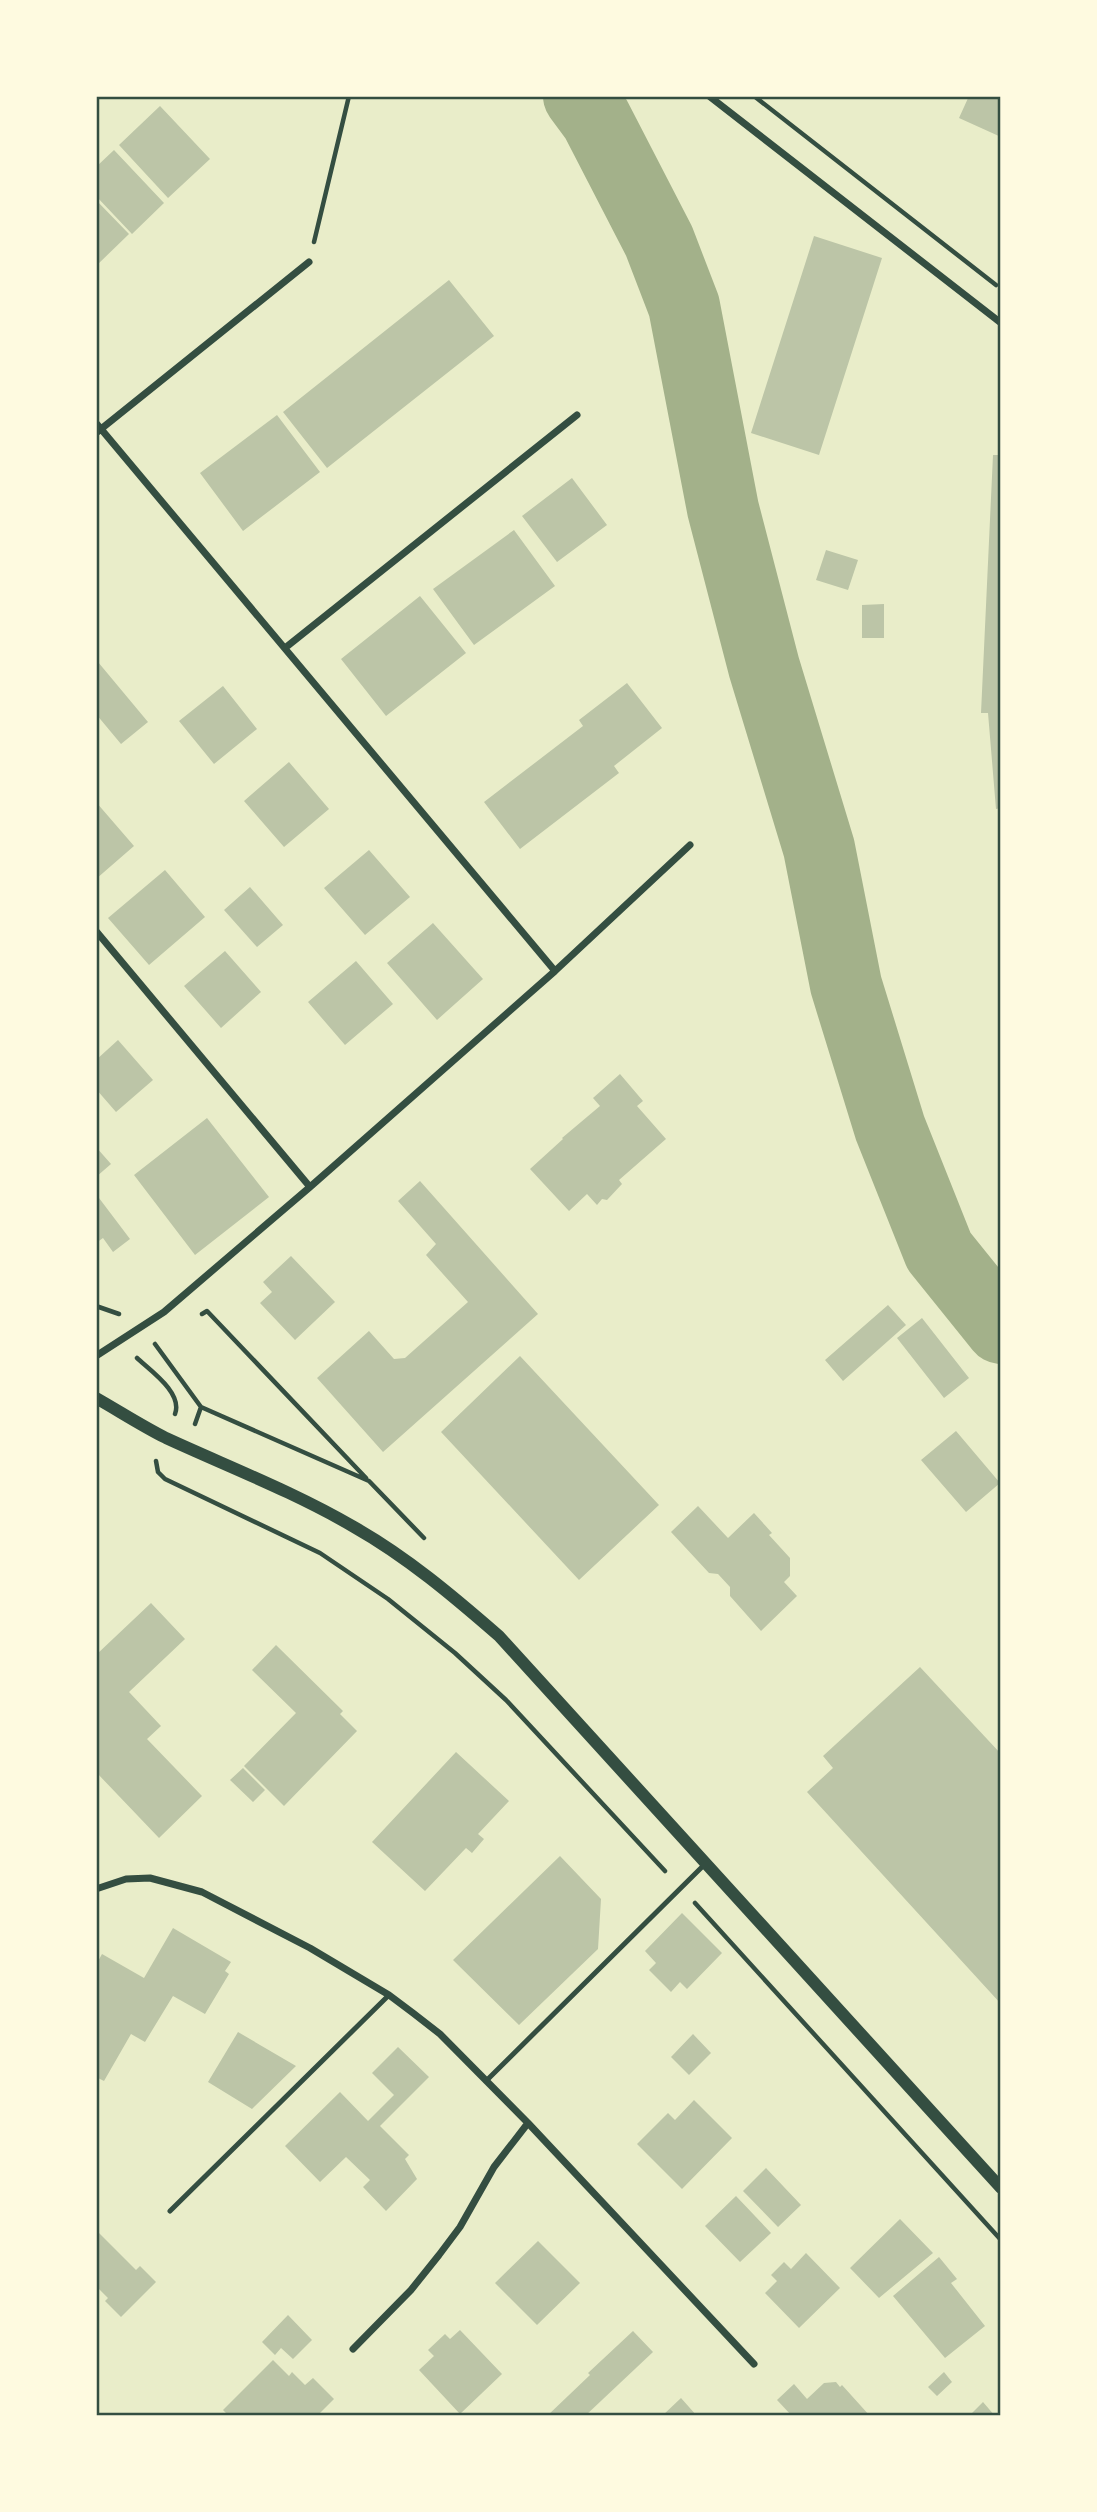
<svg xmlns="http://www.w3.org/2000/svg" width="1097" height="2512" viewBox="0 0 1097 2512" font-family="Poppins,sans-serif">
  <rect width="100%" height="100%" fill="#e9edc9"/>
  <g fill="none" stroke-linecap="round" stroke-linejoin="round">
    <!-- river -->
    <path stroke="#a3b18a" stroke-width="72" d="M579 96 596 119 659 241 684 306 723 509 764 667 819 848 846 985 890 1128 939 1251 1001 1328"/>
  </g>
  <!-- building -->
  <path fill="#bcc5a7" d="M969 96H1001V137L959 118Z
    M160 106 210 159 168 198 119 145Z
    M114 150 164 203 132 234 96 196V167Z
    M96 200 129 234 96 266Z
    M814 236 882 258 819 455 751 433Z
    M449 280 494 336 327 468 283 412Z
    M277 415 320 472 243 531 200 473Z
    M993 455H1001V808L996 809 988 713H981Z
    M572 478 607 525 557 562 522 516Z
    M514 530 555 586 474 645 433 589Z
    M826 550 858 560 848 590 816 580Z
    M420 596 466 653 386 716 341 659Z
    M884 604V638H862V605Z
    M98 662 148 722 121 744 96 714V664Z
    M627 683 662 728 614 766 619 773 520 849 484 802 583 726 579 720Z
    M223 686 257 729 214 764 179 721Z
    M289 762 329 809 284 847 244 801Z
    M96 802 134 846 96 879Z
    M369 850 410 897 365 935 324 888Z
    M165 870 205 917 149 965 108 918Z
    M250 887 283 925 257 947 224 910Z
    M433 923 483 979 437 1020 387 963Z
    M225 951 261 992 221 1028 184 986Z
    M356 961 393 1004 345 1045 308 1002Z
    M118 1040 153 1080 116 1112 96 1089V1060Z
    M620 1074 643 1101 637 1106 666 1139 619 1180 622 1184 607 1200 602 1199 597 1205 587 1194 569 1211 530 1169 563 1139 562 1138 600 1106 593 1098Z
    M207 1118 269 1197 195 1255 134 1175Z
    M96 1147 111 1164 96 1177Z
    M420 1181 538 1314 383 1452 317 1378 369 1331 394 1359 405 1358 468 1302 426 1255 436 1244 398 1201Z
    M99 1198 130 1239 113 1252 103 1238 96 1243V1200Z
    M291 1256 335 1302 295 1340 260 1303 272 1292 263 1282Z
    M888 1305 906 1325 843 1381 825 1360Z
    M922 1318 969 1378 944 1398 897 1338Z
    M520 1356 659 1505 579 1580 441 1432Z
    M956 1431 1000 1483 966 1512 921 1460Z
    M698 1506 728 1538 754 1513 772 1533 769 1535 790 1558V1576L784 1582 797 1596 761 1631 730 1596V1587L718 1574 709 1573 671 1532Z
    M151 1603 185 1639 129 1692 161 1726 147 1739 202 1796 159 1838 96 1772V1655Z
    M276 1645 343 1711 340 1714 357 1731 284 1806 244 1766 296 1713 252 1670Z
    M920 1667 1001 1754V2004L807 1792 833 1768 823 1756Z
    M456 1752 509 1801 478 1834 484 1839 472 1853 466 1848 425 1891 372 1842Z
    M243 1768 265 1790 253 1802 230 1780Z
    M560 1856 601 1899 598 1949 519 2025 453 1960Z
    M682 1913 722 1953 687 1989 680 1982 671 1992 649 1970 656 1963 645 1951Z
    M173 1928 231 1962 225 1971 229 1974 205 2014 173 1996 145 2042 131 2034 104 2081 96 2077V1965L102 1954 144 1978Z
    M238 2032 296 2066 252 2109 208 2082Z
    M693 2034 711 2053 689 2075 671 2057Z
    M398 2047 429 2077 380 2126 409 2155 405 2159 417 2179 386 2211 363 2187 370 2180 346 2157 320 2182 285 2146 340 2092 368 2121 394 2095 372 2073Z
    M694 2100 732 2138 682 2189 637 2144 668 2113 675 2120Z
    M766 2168 801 2205 778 2227 743 2191Z
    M736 2196 771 2233 740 2262 705 2226Z
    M900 2219 933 2253 879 2298 850 2268Z
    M96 2230 136 2270 140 2266 156 2282 121 2317 105 2301 108 2298 96 2286Z
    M538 2241 580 2283 537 2325 495 2283Z
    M806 2253 840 2288 799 2328 765 2293 777 2281 771 2275 784 2262 791 2269Z
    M939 2257 957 2279 951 2283 985 2326 945 2358 893 2296Z
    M288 2315 312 2340 293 2359 281 2348 275 2355 262 2342Z
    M460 2330 502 2374 460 2414 419 2370 434 2356 428 2350 445 2334 450 2339Z
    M633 2331 653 2352 585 2416H547L590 2375 588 2373Z
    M273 2360 289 2376 292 2372 305 2385 313 2378 334 2399 317 2416H229L223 2410Z
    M944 2372 952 2382 937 2396 928 2387Z
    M836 2382 840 2387 842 2385 870 2416H792L777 2400 794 2384 807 2399 824 2383Z
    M681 2398 697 2416H662Z
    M983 2402 995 2416H969Z"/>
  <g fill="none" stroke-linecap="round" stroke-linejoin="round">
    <!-- path -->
    <path stroke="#344e41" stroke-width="4.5" d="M754 96 996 285
      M314 242 349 96
      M96 1306 119 1314
      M202 1314 207 1311 366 1478
      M155 1344 201 1407 369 1481 424 1538
      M137 1358C151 1371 183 1393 175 1414
      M195 1424 201 1407
      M156 1461 158 1472 165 1479 320 1553 388 1599 455 1653 506 1700 665 1871
      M695 1903 1001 2240"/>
    <!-- service -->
    <path stroke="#344e41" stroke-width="5" d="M486 2081 705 1864
      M170 2211 389 1995"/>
    <!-- minor -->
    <path stroke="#344e41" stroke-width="7" d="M709 96 1001 323
      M96 423 555 971
      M96 433 309 262
      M285 648 577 415
      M96 931 310 1187
      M96 1356 164 1312 310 1187 555 971 690 845
      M96 1889 126 1879 150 1878 202 1892 310 1948 389 1995 413 2013 440 2034 528 2123 754 2364
      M353 2349 411 2290 439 2255 460 2227 494 2167 528 2123"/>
    <!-- tertiary -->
    <path stroke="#344e41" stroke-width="12" d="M96 1398C119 1411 142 1426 166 1438 229 1467 294 1492 354 1527 407 1557 453 1596 499 1636L1001 2188"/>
  </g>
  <!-- border -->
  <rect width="1097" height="2512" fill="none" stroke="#fefae0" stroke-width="196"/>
  <rect x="98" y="98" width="901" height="2316" fill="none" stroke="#344e41" stroke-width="2.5"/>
</svg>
